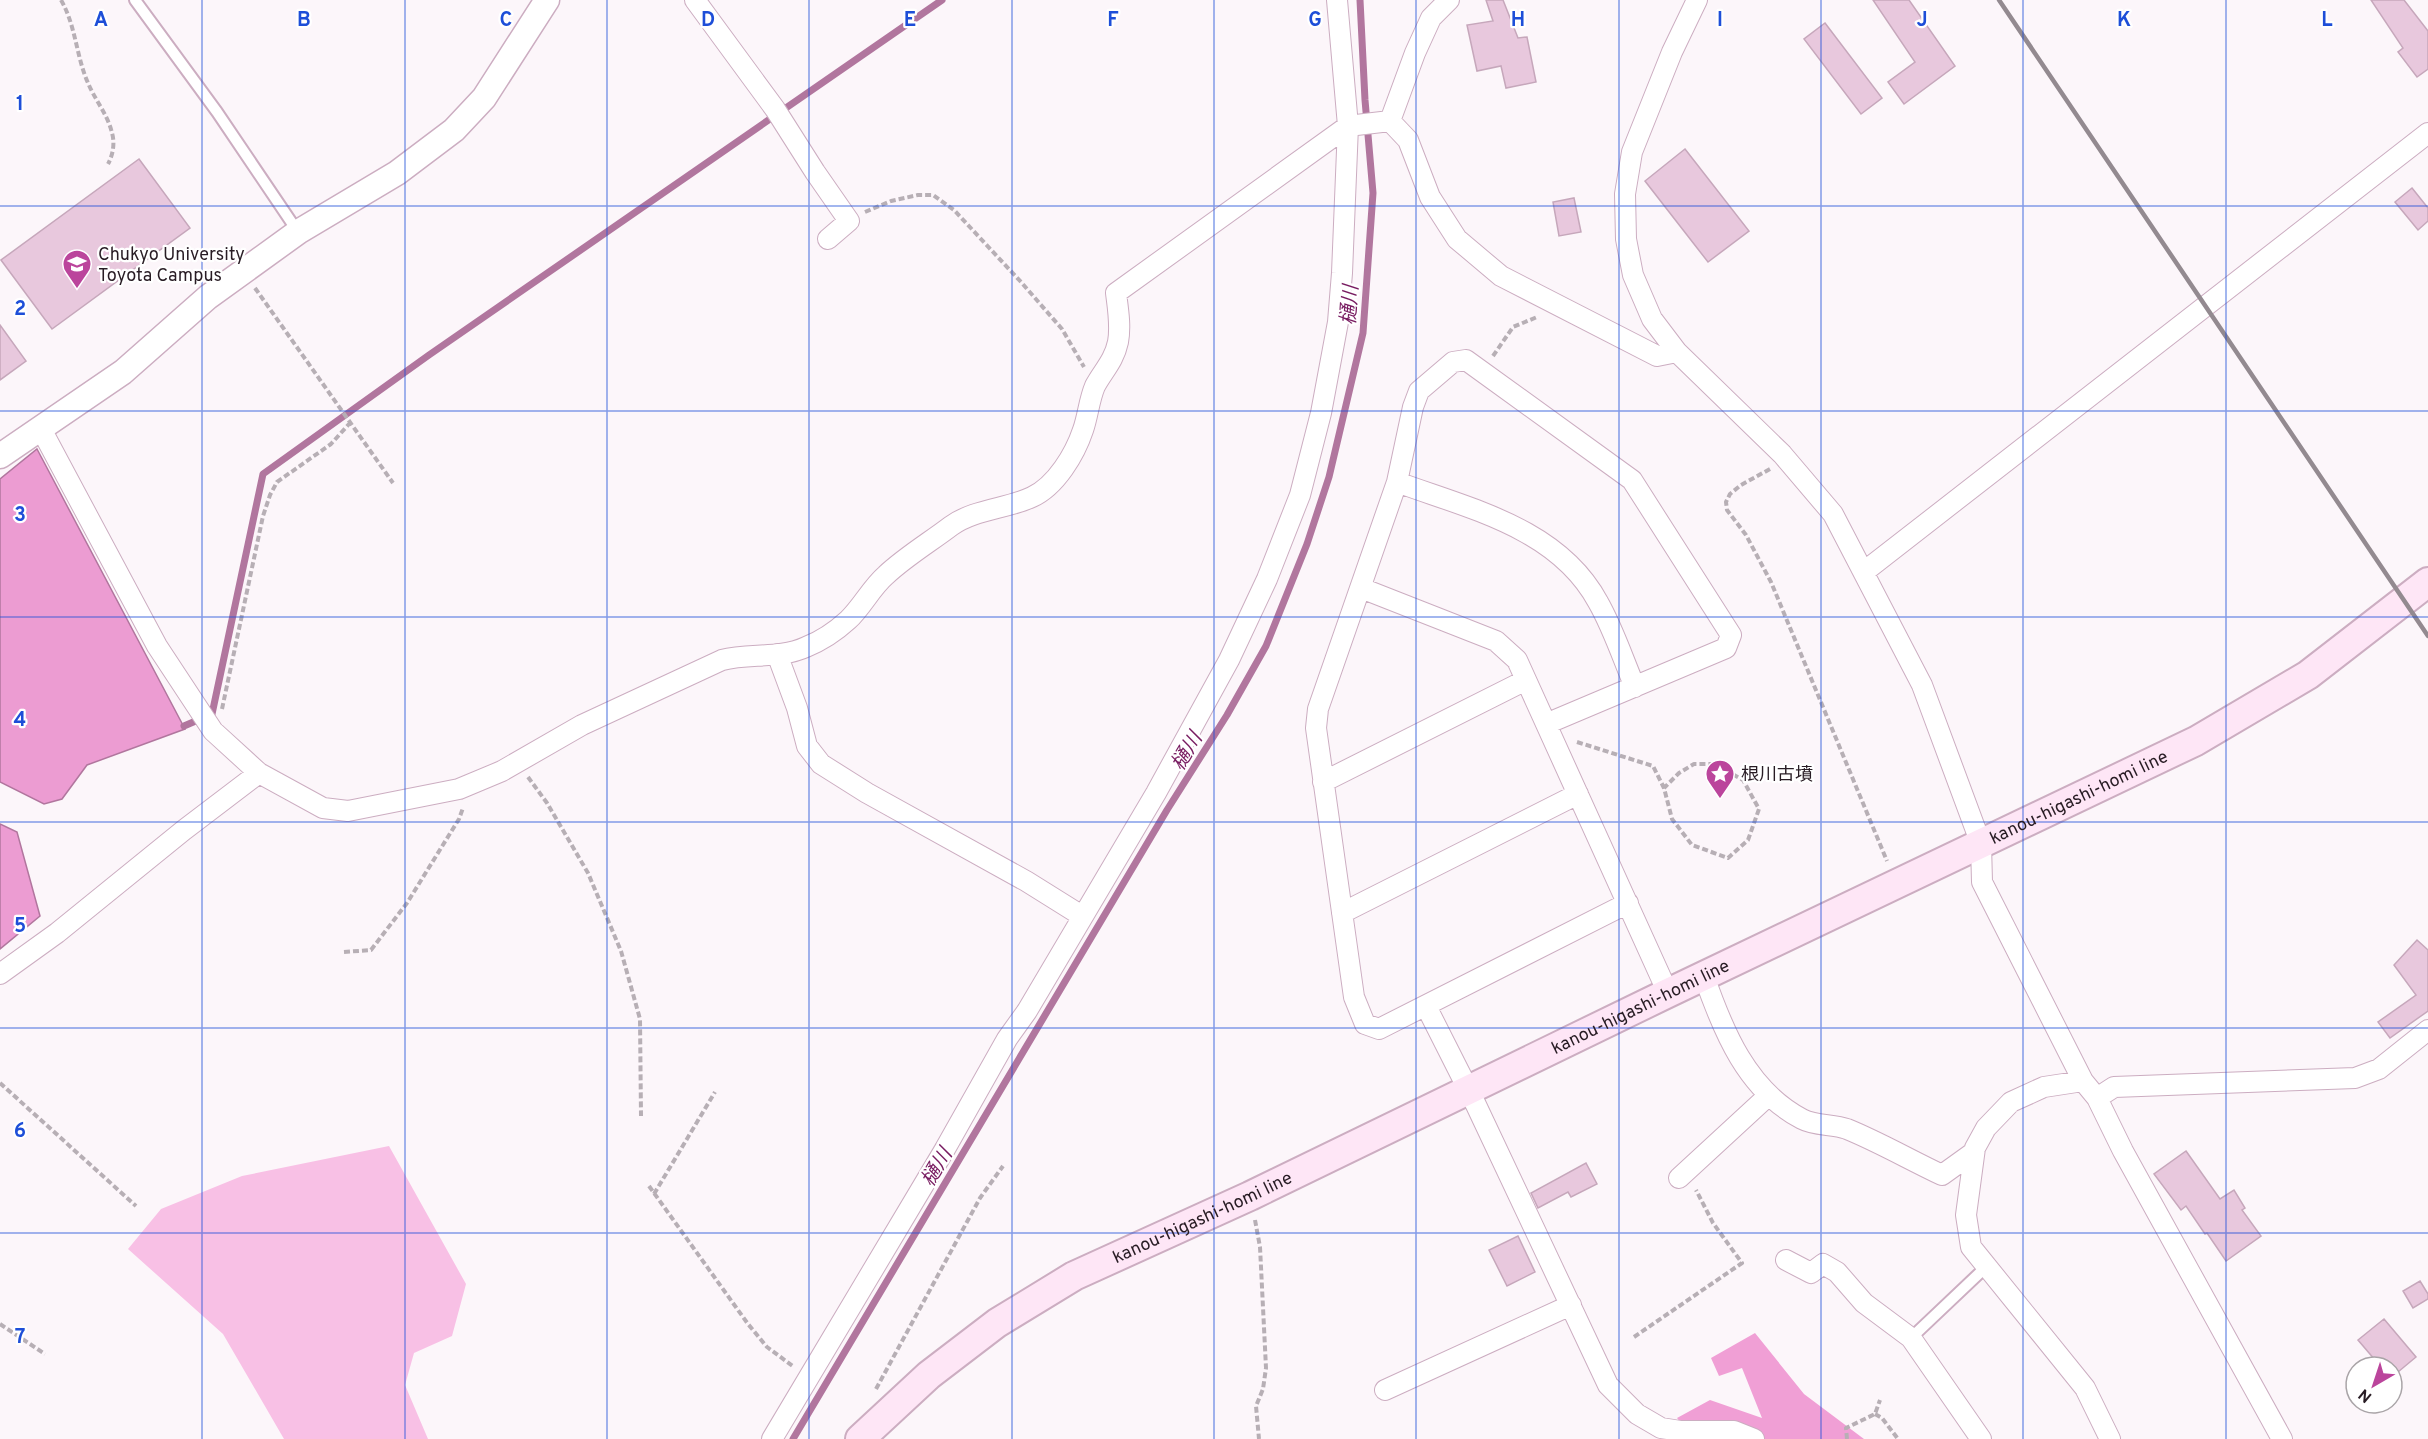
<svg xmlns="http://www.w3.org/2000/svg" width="2428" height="1439" viewBox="0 0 2428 1439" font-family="Overpass,'Noto Sans JP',sans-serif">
  <rect width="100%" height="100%" fill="#fcf6fa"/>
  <!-- green -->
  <path fill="#f8c0e5" d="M389 1146 466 1284 452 1336 414 1353 405 1385 428 1439H284L223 1334 128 1249 161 1209 242 1176Z"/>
  <!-- forest -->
  <path fill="#f09fd5" d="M1755 1333 1804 1394 1864 1439H1749L1682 1424 1677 1418 1710 1400 1762 1418 1742 1368 1719 1376 1711 1358Z"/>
  <!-- water -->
  <path fill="#ec9cd2" stroke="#b1769e" stroke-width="1.5" d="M37 449 185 729 87 765 62 799 44 804 0 782V479Z
    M0 824 17 832 40 916 0 949Z"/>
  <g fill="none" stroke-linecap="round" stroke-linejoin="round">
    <!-- stream -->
    <path stroke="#b1769e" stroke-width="7" d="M184 726 212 714 263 474 429 355 942 0
      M793 1439 1167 810 1227 715 1266 646 1307 544 1329 477 1363 333 1373 193 1365 100 1360 0"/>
  </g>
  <!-- building -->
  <path fill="#e8c8dd" stroke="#c6a7bb" stroke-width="1.5" d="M1486 0H1503L1518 38 1527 37 1536 82 1506 88 1501 66 1477 71 1467 25 1493 21Z
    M1873 0H1909L1955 66 1904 104 1888 82 1915 62Z
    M2371 0H2404L2428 31V69L2417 77 2398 52 2403 48Z
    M1825 23 1882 98 1861 114 1804 39Z
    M1685 149 1749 231 1708 262 1645 181Z
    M139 159 190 228 52 329 1 260Z
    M2412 188 2428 208V221L2418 230 2395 202Z
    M1574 198 1581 232 1559 236 1553 202Z
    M0 325 26 361 0 380Z
    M2417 940 2428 950V1011L2390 1038 2378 1022 2416 995 2394 965Z
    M2186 1151 2220 1199 2234 1190 2245 1208 2242 1210 2261 1236 2226 1261 2207 1233 2205 1234 2186 1206 2181 1210 2154 1174Z
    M1586 1163 1597 1184 1571 1197 1568 1192 1538 1208 1531 1193Z
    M1518 1236 1535 1272 1507 1286 1489 1250Z
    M2420 1281 2428 1294V1299L2413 1308 2403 1291Z
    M2384 1319 2416 1357 2392 1377V1367H2381L2358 1340Z"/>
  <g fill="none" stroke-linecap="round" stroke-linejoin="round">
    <!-- service casing -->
    <g stroke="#ccadc1" stroke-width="14">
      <path id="service" d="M135 0 217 112 298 232
        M1911 1338 1987 1266"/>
    </g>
    <!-- minor casing -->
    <g stroke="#ccadc1" stroke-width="22">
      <path id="minor" d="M695 0 775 109 815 172 849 221 828 239
        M1697 0 1672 52 1632 152 1625 194 1626 239 1633 275 1652 319 1677 352 1782 454 1833 514 1922 685 1981 844 1982 882 2083 1081 2097 1098 2123 1151 2282 1439
        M1390 121 1408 140 1430 197 1457 239 1501 276 1657 356 1677 352
        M1390 121 1415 53 1431 18 1449 0
        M40 427 157 646 213 731 259 773 323 808 348 811 459 789 502 771 582 725 722 660C749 653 780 659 806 647 821 641 836 631 848 620 862 607 871 588 886 575 905 557 930 542 951 526 974 509 1007 509 1032 497 1056 486 1075 454 1083 430 1088 416 1089 400 1095 386 1103 371 1114 361 1118 342 1121 326 1118 309 1116 293L1348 126 1390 121
        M1397 482C1470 509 1558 528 1598 602 1613 628 1623 659 1635 687
        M1865 571 2428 133
        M1361 588 1496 641 1517 660 1668 993
        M777 654 797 708 807 746 821 764 867 793 1026 881 1082 916
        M1546 724 1726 648 1731 635 1632 480 1466 360 1453 362 1419 391 1413 407 1397 482 1318 709 1316 728 1354 997 1365 1024 1379 1029 1628 903
        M1323 782 1526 680
        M1342 913 1578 794
        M0 974 57 933 184 830 259 773
        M1704 976C1723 1031 1747 1090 1802 1119 1815 1126 1833 1124 1847 1129 1879 1142 1910 1160 1942 1175L1974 1152
        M1426 1006 1476 1105 1608 1385 1637 1414 1661 1428 1680 1431H1734L1754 1439
        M2083 1081 2044 1087 2011 1102 1986 1128 1975 1148 1966 1215 1971 1247 2085 1388 2110 1439
        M2097 1098 2114 1087 2355 1078 2379 1069 2428 1030
        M1679 1178 1768 1096
        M1786 1260 1811 1273 1823 1264 1837 1272 1864 1303 1911 1338 1981 1439
        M1385 1390 1571 1305
        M772 1439 945 1149 1007 1039 1027 1011 1156 793 1229 660 1267 579 1300 495 1321 413 1338 322 1342 273 1348 126 1337 0"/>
    </g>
    <!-- tertiary casing -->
    <g stroke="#ccadc1" stroke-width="27">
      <path id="tertiary" d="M0 456 123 372 208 297 298 232 397 173 454 130 484 98 547 0"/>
    </g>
    <!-- secondary casing -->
    <g stroke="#ccadc1" stroke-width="32">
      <g id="secondary">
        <path id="s1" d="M860 1439 929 1375 997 1323 1074 1276 1250 1196 1668 993 2196 741 2308 675 2428 582"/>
      </g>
    </g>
    <!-- path -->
    <path stroke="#b7afb5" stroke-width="4" stroke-dasharray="6 3" stroke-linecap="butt" d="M61 0C76 26 76 56 88 83 95 100 108 115 112 133 115 143 113 155 108 164
      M865 212 891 201 918 195H933L954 210 1021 282 1062 329 1084 367
      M255 288 393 483
      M1493 356 1513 327 1537 317
      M1770 469 1741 485 1730 494 1726 502 1727 510 1746 535 1771 582 1887 861
      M222 709 263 516 270 495 277 482 331 444 349 424
      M1577 742 1653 766 1664 788 1672 819 1692 845 1728 858 1748 840 1759 809 1743 780 1714 764H1694L1679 773 1664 788
      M528 777 547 803 588 873 621 951 640 1019 641 1116
      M344 952 371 950 407 903 459 819 463 808
      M0 1083 136 1206
      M649 1186 748 1324 767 1347 794 1367
      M654 1194 715 1092
      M1255 1220 1260 1247 1266 1368 1263 1389 1256 1406 1259 1439
      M0 1324 45 1354
      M1634 1337 1742 1263 1713 1223 1696 1190
      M876 1389 980 1198 1003 1166
      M1875 1414 1882 1418 1898 1439
      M1847 1439 1846 1428 1875 1414 1880 1400"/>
    <!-- service -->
    <use href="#service" stroke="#fff" stroke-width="10"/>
    <!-- minor -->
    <use href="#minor" stroke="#fff" stroke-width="20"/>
    <!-- tertiary -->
    <use href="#tertiary" stroke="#fff" stroke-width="24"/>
    <!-- secondary -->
    <use href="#secondary" stroke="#fee6f6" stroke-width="28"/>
    <!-- rail -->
    <path stroke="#938a90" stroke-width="4.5" d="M1999 0 2428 636"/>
  </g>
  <!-- grid -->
  <path fill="none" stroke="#1d4ed8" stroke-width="1.5" stroke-opacity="0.55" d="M202 0V1439M405 0V1439M607 0V1439M809 0V1439M1012 0V1439M1214 0V1439M1416 0V1439M1619 0V1439M1821 0V1439M2023 0V1439M2226 0V1439M0 206H2428M0 411H2428M0 617H2428M0 822H2428M0 1028H2428M0 1233H2428"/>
  <!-- icons -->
  <defs>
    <g id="university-pin" transform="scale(1.5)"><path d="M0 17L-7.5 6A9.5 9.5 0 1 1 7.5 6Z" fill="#bb459c" stroke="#fff"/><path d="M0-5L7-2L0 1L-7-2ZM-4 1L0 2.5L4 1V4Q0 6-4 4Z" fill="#fff"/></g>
    <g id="sight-pin" transform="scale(1.5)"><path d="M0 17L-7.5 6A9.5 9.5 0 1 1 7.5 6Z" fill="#bb459c" stroke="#fff"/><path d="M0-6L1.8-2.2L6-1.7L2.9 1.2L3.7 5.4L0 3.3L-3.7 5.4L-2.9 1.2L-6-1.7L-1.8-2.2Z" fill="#fff"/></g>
  </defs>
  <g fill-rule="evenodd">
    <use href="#university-pin" x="77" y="264"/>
    <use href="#sight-pin" x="1720" y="774"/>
  </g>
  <g text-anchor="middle" stroke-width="4.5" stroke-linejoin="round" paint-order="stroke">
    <!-- poi labels -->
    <g font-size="18" fill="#281c24" stroke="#fff" text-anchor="start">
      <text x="98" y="260">Chukyo University<tspan x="98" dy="21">Toyota Campus</tspan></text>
      <text x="1741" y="780">根川古墳</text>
    </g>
    <!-- street labels -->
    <g font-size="18" fill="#281c24" stroke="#fff">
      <text dy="6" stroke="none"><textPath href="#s1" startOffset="1383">kanou-higashi-homi line</textPath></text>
      <text dy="6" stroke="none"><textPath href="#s1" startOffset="897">kanou-higashi-homi line</textPath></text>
      <text dy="6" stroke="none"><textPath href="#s1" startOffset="411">kanou-higashi-homi line</textPath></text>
    </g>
    <!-- water labels -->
    <g font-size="20" font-style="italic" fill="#781c61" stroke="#fff">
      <text transform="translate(1349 305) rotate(-86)" y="7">樋川</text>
      <text transform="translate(1186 751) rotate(-59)" y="7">樋川</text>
      <text transform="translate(936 1167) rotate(-59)" y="7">樋川</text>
    </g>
  </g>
  <g font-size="20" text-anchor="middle" font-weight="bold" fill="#1d4ed8" stroke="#fff" stroke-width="4.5" stroke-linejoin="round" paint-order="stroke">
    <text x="101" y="26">A</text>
    <text x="304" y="26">B</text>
    <text x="506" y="26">C</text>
    <text x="708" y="26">D</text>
    <text x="910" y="26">E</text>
    <text x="1113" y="26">F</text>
    <text x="1315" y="26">G</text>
    <text x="1518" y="26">H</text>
    <text x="1720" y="26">I</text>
    <text x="1922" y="26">J</text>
    <text x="2124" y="26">K</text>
    <text x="2327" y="26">L</text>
    <text x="20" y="110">1</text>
    <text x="20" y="315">2</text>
    <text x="20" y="521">3</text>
    <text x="20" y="726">4</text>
    <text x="20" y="932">5</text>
    <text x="20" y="1137">6</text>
    <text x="20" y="1343">7</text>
  </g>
  <!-- north arrow -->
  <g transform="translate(2374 1385) rotate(219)"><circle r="28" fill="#ffffff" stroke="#a9a4a7" stroke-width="1.5"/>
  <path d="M0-4.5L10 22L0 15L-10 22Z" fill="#bb459c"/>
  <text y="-9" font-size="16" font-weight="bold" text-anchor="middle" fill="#281c24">N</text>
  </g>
</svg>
